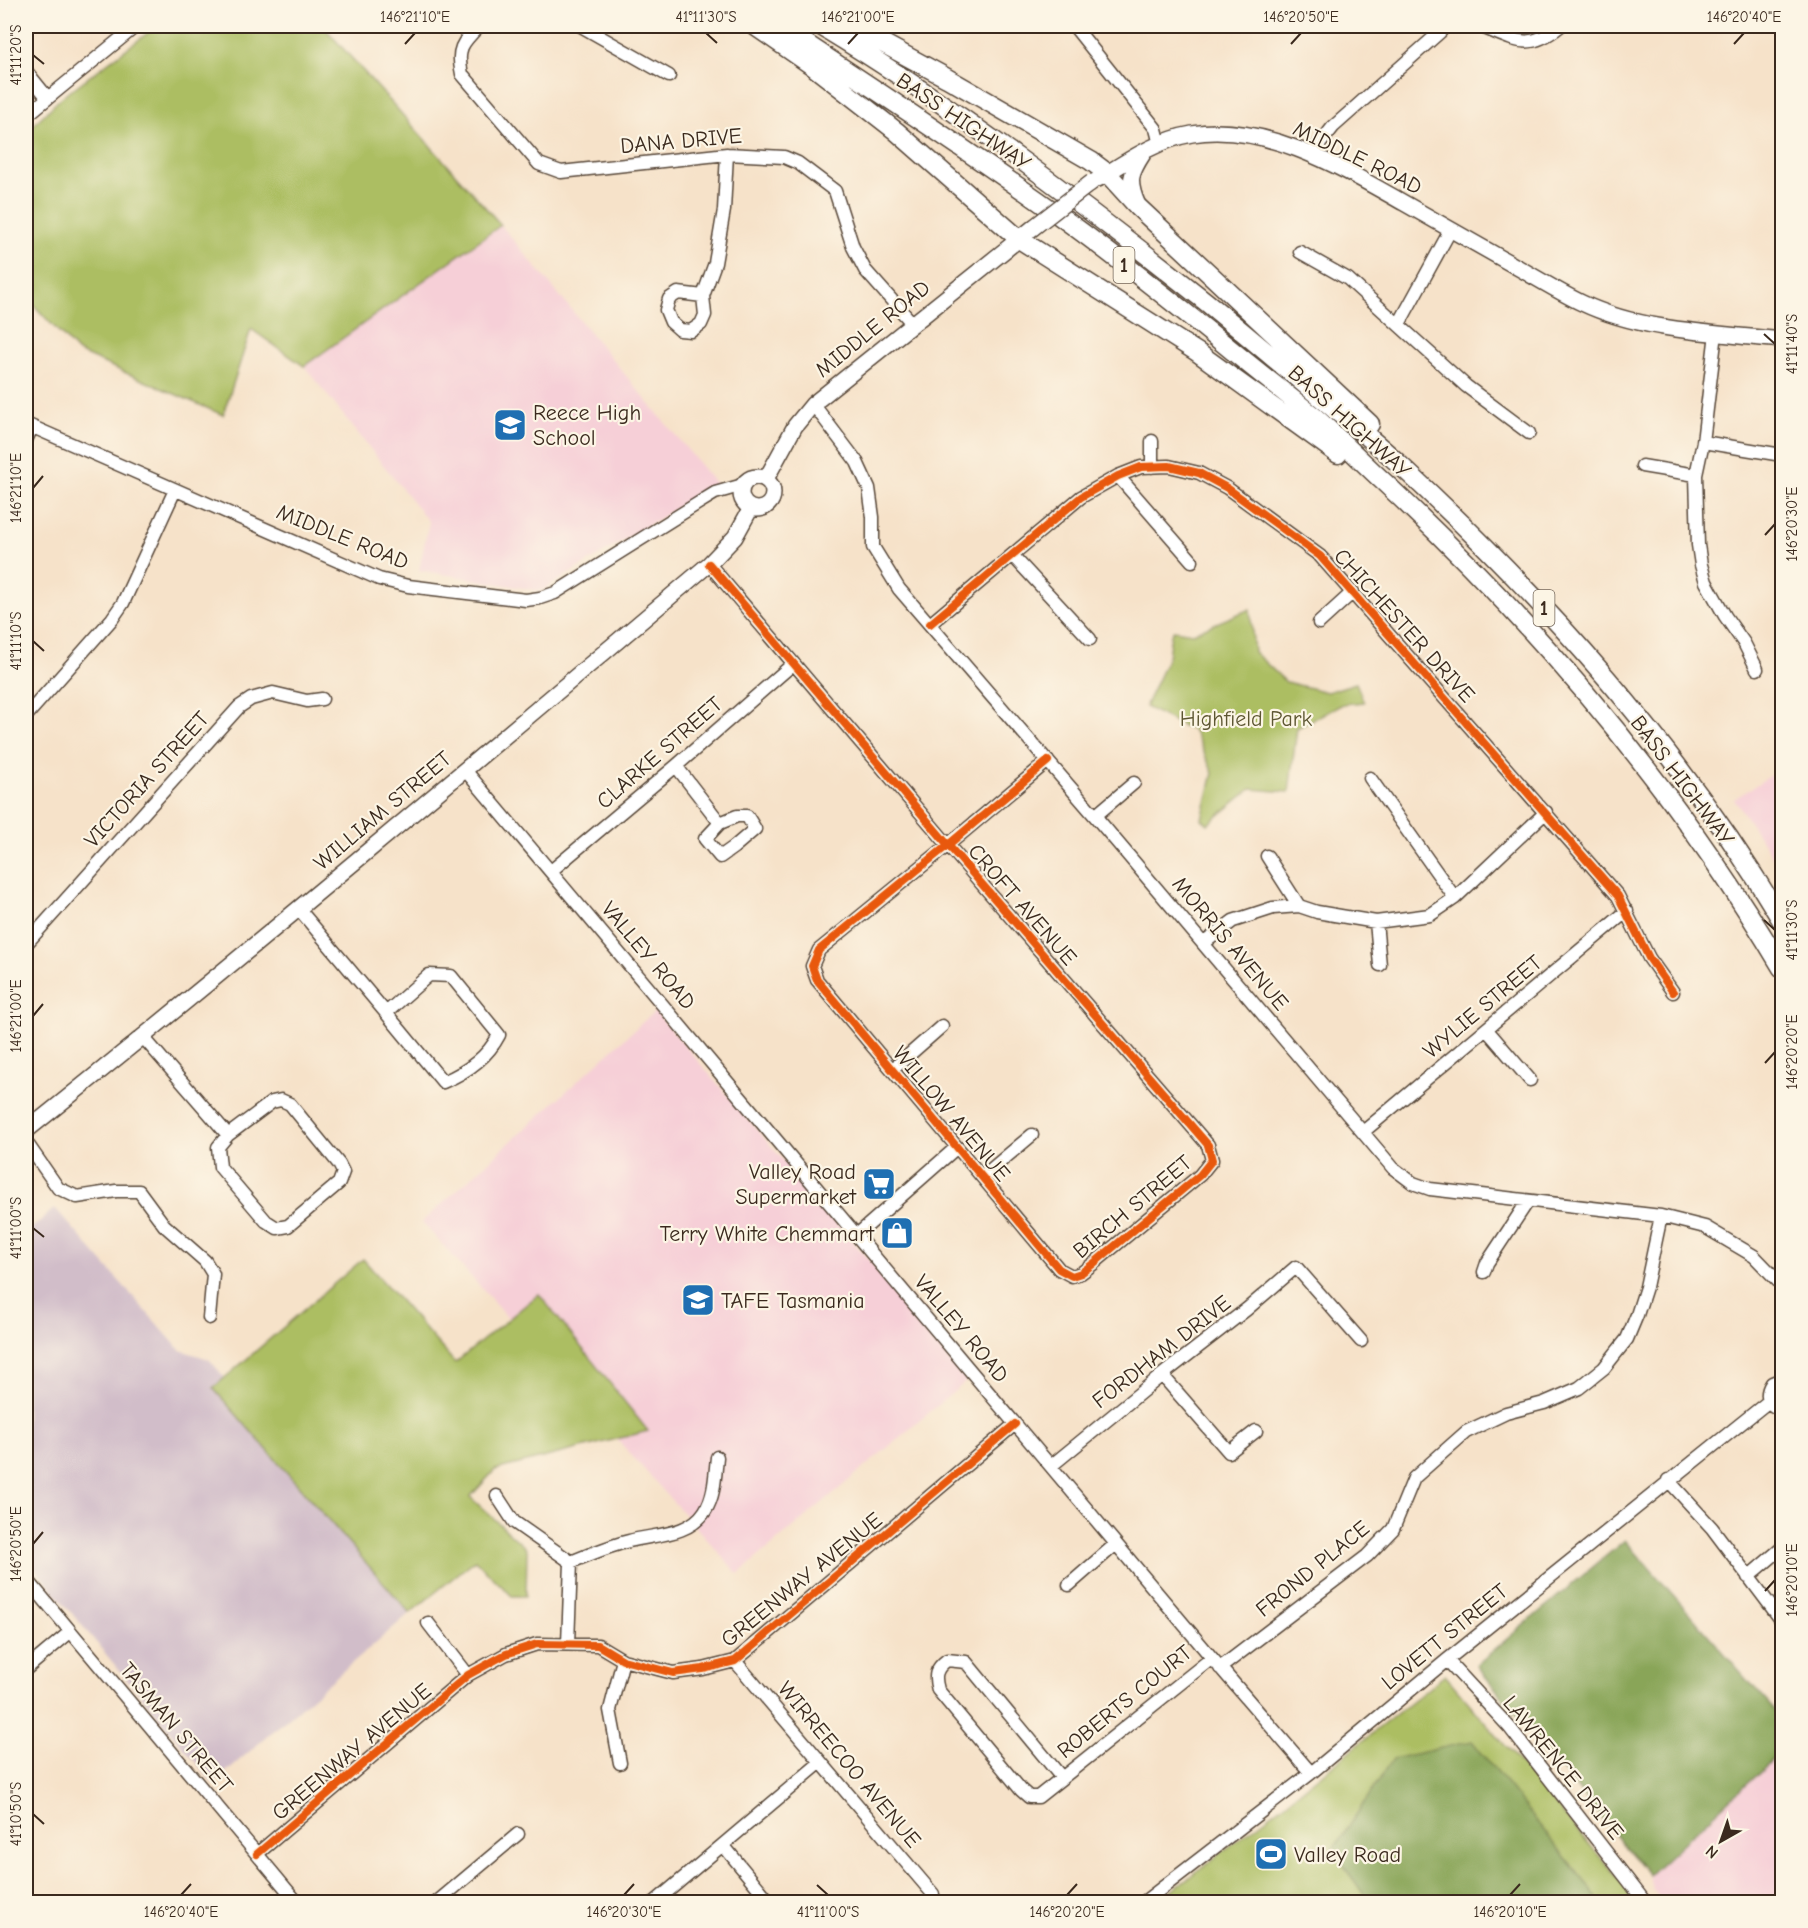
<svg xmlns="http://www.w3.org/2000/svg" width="1808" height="1928" viewBox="0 0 1808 1928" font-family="'Comic Neue',sans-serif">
  <rect width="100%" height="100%" fill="#fcf5e5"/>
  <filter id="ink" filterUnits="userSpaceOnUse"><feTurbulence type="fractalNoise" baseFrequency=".0167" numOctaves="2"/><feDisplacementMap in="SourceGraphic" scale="12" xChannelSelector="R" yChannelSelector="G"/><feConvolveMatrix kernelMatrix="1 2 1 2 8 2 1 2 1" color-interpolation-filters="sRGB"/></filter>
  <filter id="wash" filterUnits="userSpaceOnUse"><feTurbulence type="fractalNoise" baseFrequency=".008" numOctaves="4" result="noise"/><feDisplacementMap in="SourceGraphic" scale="24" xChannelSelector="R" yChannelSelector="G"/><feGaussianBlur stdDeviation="1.35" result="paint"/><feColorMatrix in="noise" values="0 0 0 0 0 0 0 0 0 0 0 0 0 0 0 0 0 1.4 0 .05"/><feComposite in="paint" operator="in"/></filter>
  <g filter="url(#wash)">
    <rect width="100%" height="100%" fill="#f6e2c9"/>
    <!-- built -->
    <path fill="#f6cfd7" d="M501 225 716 484 541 591 419 570 429 522 304 366Z
      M1782 768V871L1734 799Z
      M655 1011 970 1378 738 1574 422 1222Z
      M1782 1751V1902H1663L1654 1891 1649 1875Z"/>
    <!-- industrial -->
    <path fill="#d1bdc9" d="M55 1208 180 1350 209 1359 313 1483 357 1550 410 1613 213 1783 26 1558V1233Z"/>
    <!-- green -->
    <path fill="#acbe62" stroke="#747440" stroke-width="1.5" d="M157 26H323L501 225 304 366 251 329 223 415 78 352 26 297V132L62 97Z
      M1250 609 1254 652 1286 682 1327 692 1356 683 1364 702 1343 704 1297 728 1289 792 1251 789 1208 824 1202 819 1213 773 1194 731 1145 707 1168 657 1171 634 1174 630 1193 633Z
      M363 1259 455 1363 539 1294 648 1431 495 1470 470 1497 527 1549 526 1596H512L475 1560 410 1613 213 1388Z
      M1445 1675 1635 1898 1630 1902H1157L1282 1806Z"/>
    <!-- forest -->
    <path fill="#89a558" stroke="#62683b" stroke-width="1.5" d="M1625 1540 1782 1719V1751L1649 1875 1476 1665Z
      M1472 1741 1590 1888 1599 1902H1369L1333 1850 1393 1759Z"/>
  </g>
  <g filter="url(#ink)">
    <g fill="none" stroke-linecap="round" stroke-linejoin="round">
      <!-- minor casing -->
      <g stroke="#574638" stroke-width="15">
        <path id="minor" d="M479 26C462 43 456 49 462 74L539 164 561 172 727 154 784 157 798 163 835 191 853 247 865 270 912 323
          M581 26 669 76
          M1074 26 1156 129 1160 144
          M1479 26C1514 39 1527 53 1560 26
          M26 71 47 97
          M26 116 136 26
          M1311 155 1333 127 1440 32 1445 26
          M1300 252 1348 279 1466 386 1529 433
          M703 296 678 293 669 299 666 310 671 322 680 330 691 331 701 324 705 315 703 296 715 263 724 210 727 154
          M1399 324 1451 229
          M1716 333 1703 442 1696 475 1698 545 1701 565 1706 582 1725 616 1744 643 1757 669
          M813 404 857 462 869 488 873 517V547L899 589 1095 816 1393 1168 1413 1183 1430 1189 1661 1216 1705 1227 1754 1256 1782 1285
          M26 424 379 579 408 586 526 600 540 598 555 593 697 504 715 493 743 485
          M26 440 32 427
          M1152 441V467
          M1703 442 1782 455
          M1642 466 1696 475
          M1118 476 1192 561
          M1012 555 1090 639
          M709 564 948 845 1208 1145 1212 1160 1200 1175 1093 1264 1081 1273 1072 1276 1059 1269 817 980 812 966 819 950 948 845 1048 761
          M1319 623 1353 592
          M930 624 1081 497 1118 476 1141 467 1169 466 1199 473 1227 488 1320 556 1618 896 1649 958 1673 992
          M26 716 112 619 123 603 175 490
          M676 766 720 823 737 816H747L755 829 734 847 720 857 705 839 720 823
          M465 770 1212 1658 1311 1773
          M1370 778 1455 898
          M1095 816 1134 783
          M1267 856 1299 906
          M551 871 676 766 793 664
          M298 908 386 1013
          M1376 922 1380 965
          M1204 943 1233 921 1273 908 1299 906 1317 912 1376 922 1430 915 1455 898 1546 812
          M26 944 239 707 251 699 273 693 307 701 322 699
          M429 975 451 976 499 1035C487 1058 467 1072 443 1082L386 1013Z
          M1487 1030 1530 1080
          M143 1037 228 1135 272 1102 281 1100 290 1104 339 1164 343 1172 339 1183 288 1226 277 1228 266 1221 220 1167 218 1147 228 1135
          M893 1069 942 1026
          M1363 1132 1627 911
          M26 1142 58 1188 77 1197 116 1191H139L164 1225 205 1261 213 1274 209 1318
          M982 1177 1032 1135
          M857 1235 957 1147
          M1484 1272 1487 1263 1528 1201
          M1162 1375 1229 1452 1256 1431
          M1782 1379 1772 1383C1764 1395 1768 1407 1782 1409
          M1051 1466 1162 1375 1247 1309 1296 1267 1361 1341
          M1668 1480 1712 1528 1782 1621
          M497 1496 514 1522 571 1562
          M1748 1577 1782 1548
          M26 1578 297 1902
          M1069 1585 1116 1544
          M428 1623 468 1675
          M568 1644 571 1562C590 1554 610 1546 629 1541 655 1534 689 1536 705 1511 715 1496 715 1475 717 1457
          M1447 1660 1510 1728 1645 1902
          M735 1661 933 1894
          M1220 1668 1367 1556 1393 1529 1414 1478 1466 1432 1506 1413 1544 1403 1579 1388 1604 1368 1627 1339 1637 1315 1646 1287 1661 1216
          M26 1669 70 1632
          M620 1763 610 1710 623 1660
          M1062 1778 966 1662 947 1660C935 1669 934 1676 938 1690L1021 1790 1029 1797H1038L1062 1778 1212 1658
          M723 1845 770 1902
          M257 1854 468 1675 506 1654 537 1644 598 1645 623 1660 673 1673 703 1669 735 1661 1015 1424
          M437 1902 518 1834
          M655 1902 821 1762
          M1144 1902 1311 1773 1447 1660 1769 1401"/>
      </g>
      <!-- major casing -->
      <g stroke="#574638" stroke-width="18">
        <path id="major" d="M1098 179C1127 161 1157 140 1192 134 1266 122 1342 168 1404 203 1441 224 1478 245 1515 266 1537 278 1559 292 1582 303 1643 332 1717 333 1782 340
          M1137 203C1128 181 1130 174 1143 154
          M741 493a16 16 0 1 1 32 0a16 16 0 1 1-32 0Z
          M766 479 795 426 813 404 1034 227
          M26 1131C257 946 483 755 709 564L735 537 751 508"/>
      </g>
      <!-- highway casing -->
      <g stroke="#574638" stroke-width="21">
        <path id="highway" d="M755 26 810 64 896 131 1019 239 1197 352 1338 454
          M774 26 802 41C891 100 981 159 1068 222 1127 265 1184 311 1240 357 1265 377 1290 397 1315 417 1339 438 1361 461 1385 483 1538 626 1675 787 1782 968
          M821 26C955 107 1082 203 1205 301 1248 336 1290 372 1333 408 1355 426 1378 444 1399 464 1545 599 1680 749 1782 921
          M851 26 947 78 1091 161 1107 173 1138 207 1370 424"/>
      </g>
      <!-- minor -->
      <use href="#minor" stroke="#fff" stroke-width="12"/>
      <!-- major -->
      <use href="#major" stroke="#fff" stroke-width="15"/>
      <!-- highway -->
      <use href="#highway" stroke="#fff" stroke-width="18"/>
      <!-- major-bridge casing -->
      <g stroke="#574638" stroke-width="18" stroke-linecap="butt">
        <path id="major-bridge" d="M1034 227 1092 182"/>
      </g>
      <!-- major-bridge -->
      <use href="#major-bridge" stroke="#fff" stroke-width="15"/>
      <!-- cycleway casing -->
      <g stroke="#fcf5e5" stroke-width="11">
        <path id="cycleway" d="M709 564 948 845 1208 1145 1212 1160 1200 1175 1093 1264 1081 1273 1072 1276 1059 1269 817 980 812 966 819 950 948 845 1048 761
          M930 624 1081 497 1118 476 1141 467 1169 466 1199 473 1227 488 1320 556 1618 896 1649 958 1673 992
          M257 1854 468 1675 506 1654 537 1644 598 1645 623 1660 673 1673 703 1669 735 1661 1015 1424"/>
      </g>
      <!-- cycleway -->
      <use href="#cycleway" stroke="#e8590c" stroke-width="8"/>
    </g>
  </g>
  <!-- ticks -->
  <path fill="none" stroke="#3b2a1e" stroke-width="2" d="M706 33 717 43M405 44 415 33M848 44 858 33M1291 44 1301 33M1734 44 1744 33M33 55 44 64M1764 334 1775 344M33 488 43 476M1765 535 1775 524M33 641 44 651M1764 920 1775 930M33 1016 43 1004M1765 1063 1775 1052M33 1228 44 1237M33 1544 43 1532M1765 1591 1775 1580M33 1814 44 1824M817 1885 828 1895M181 1895 191 1884M624 1895 634 1884M1067 1895 1077 1884M1510 1895 1520 1884"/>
  <!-- icons -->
  <defs>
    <g id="school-square" transform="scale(1.725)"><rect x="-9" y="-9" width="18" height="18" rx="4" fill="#1f6fb2" stroke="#fcf5e5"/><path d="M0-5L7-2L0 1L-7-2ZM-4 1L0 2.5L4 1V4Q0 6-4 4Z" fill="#fff"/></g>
    <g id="supermarket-square" transform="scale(1.725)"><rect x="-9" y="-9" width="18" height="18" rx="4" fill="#1f6fb2" stroke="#fcf5e5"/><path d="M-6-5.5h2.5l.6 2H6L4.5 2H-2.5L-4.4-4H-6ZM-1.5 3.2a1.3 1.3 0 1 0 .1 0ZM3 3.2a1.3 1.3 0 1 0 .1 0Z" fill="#fff"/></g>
    <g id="shop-square" transform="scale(1.725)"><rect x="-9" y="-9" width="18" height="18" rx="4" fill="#1f6fb2" stroke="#fcf5e5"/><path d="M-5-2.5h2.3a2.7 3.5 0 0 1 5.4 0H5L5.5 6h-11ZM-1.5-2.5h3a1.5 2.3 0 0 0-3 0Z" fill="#fff"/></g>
    <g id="university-square" transform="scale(1.725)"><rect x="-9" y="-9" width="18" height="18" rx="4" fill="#1f6fb2" stroke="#fcf5e5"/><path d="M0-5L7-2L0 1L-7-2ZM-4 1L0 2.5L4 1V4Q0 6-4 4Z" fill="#fff"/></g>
    <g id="stadium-square" transform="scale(1.725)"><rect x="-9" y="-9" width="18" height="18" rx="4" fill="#1f6fb2" stroke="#fcf5e5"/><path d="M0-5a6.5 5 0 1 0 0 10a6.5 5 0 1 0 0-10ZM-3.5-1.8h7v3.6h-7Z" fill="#fff"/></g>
  </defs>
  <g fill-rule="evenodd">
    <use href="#school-square" x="510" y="425"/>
    <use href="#supermarket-square" x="879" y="1184"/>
    <use href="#shop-square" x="897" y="1233"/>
    <use href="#university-square" x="698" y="1300"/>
    <use href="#stadium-square" x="1271" y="1854"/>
  </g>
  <g text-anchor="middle" stroke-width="4.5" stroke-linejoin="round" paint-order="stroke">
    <!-- shield labels -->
    <g fill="#fcf5e5" stroke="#75675a" stroke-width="1.5">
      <rect x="1113.5" y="247" width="21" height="36" rx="4.5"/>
      <rect x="1533.5" y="590" width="21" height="36" rx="4.5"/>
    </g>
    <g font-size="21" font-weight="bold" fill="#3b2a1e">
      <text x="1124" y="272">1</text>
      <text x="1544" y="615">1</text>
    </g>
    <!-- street labels -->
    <g font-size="22" fill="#3b2a1e" stroke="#fcf5e5">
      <text transform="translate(964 121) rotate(34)" y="8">BASS HIGHWAY</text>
      <text transform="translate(681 140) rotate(-5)" y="8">DANA DRIVE</text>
      <text transform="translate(1358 157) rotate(26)" y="8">MIDDLE ROAD</text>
      <text transform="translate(872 328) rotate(-39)" y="8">MIDDLE ROAD</text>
      <text transform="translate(1350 421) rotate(42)" y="8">BASS HIGHWAY</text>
      <text transform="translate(343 536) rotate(22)" y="8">MIDDLE ROAD</text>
      <text transform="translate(1405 625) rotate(48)" y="8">CHICHESTER DRIVE</text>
      <text transform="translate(659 752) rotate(-41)" y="8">CLARKE STREET</text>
      <text transform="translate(146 779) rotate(-48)" y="8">VICTORIA STREET</text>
      <text transform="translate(1683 780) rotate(53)" y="8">BASS HIGHWAY</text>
      <text transform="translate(382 810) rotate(-40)" y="8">WILLIAM STREET</text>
      <text transform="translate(1023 904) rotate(49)" y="8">CROFT AVENUE</text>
      <text transform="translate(1231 943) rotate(50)" y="8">MORRIS AVENUE</text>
      <text transform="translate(649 955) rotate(50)" y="8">VALLEY ROAD</text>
      <text transform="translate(1482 1006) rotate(-40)" y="8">WYLIE STREET</text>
      <text transform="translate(952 1113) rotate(50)" y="8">WILLOW AVENUE</text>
      <text transform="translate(1132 1206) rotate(-40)" y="8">BIRCH STREET</text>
      <text transform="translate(962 1328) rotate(50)" y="8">VALLEY ROAD</text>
      <text transform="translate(1161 1351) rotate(-38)" y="8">FORDHAM DRIVE</text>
      <text transform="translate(1312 1568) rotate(-39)" y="8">FROND PLACE</text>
      <text transform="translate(801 1579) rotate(-39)" y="8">GREENWAY AVENUE</text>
      <text transform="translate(1444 1636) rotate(-39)" y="8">LOVETT STREET</text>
      <text transform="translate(1124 1701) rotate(-39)" y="8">ROBERTS COURT</text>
      <text transform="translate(177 1727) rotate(50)" y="8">TASMAN STREET</text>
      <text transform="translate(351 1751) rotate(-40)" y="8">GREENWAY AVENUE</text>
      <text transform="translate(850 1764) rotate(50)" y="8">WIRREECOO AVENUE</text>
      <text transform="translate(1564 1767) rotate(51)" y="8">LAWRENCE DRIVE</text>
    </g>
    <!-- poi labels -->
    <g font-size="22" fill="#3b2a1e" stroke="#fcf5e5" text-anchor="start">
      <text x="533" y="420">Reece High<tspan x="533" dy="25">School</tspan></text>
      <text x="856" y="1179" text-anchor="end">Valley Road<tspan x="856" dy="25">Supermarket</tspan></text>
      <text x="874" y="1241" text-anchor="end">Terry White Chemmart</text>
      <text x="721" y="1308">TAFE Tasmania</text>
      <text x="1294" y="1862">Valley Road</text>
    </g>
    <!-- park labels -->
    <g font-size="22" fill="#5d5632" stroke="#fcf5e5">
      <text x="1246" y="726">Highfield Park</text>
    </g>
  </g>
  <!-- margin -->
  <rect width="1808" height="1928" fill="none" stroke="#fcf5e5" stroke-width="66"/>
  <!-- north arrow -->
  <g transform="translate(1721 1841) rotate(220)" stroke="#fcf5e5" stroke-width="4.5" paint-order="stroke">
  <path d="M0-4.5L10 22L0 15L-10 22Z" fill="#3b2a1e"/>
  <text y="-9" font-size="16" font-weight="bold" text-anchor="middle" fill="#3b2a1e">N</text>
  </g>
  <rect x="33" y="33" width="1742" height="1862" fill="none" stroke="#3b2a1e" stroke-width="2"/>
  <g font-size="15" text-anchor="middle" fill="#3b2a1e">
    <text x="415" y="22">146°21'10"E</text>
    <text x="706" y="22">41°11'30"S</text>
    <text x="858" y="22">146°21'00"E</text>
    <text x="1301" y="22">146°20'50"E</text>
    <text x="1744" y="22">146°20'40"E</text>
    <text transform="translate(16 55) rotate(-90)" y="5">41°11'20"S</text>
    <text transform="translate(1792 344) rotate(-90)" y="5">41°11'40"S</text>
    <text transform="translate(16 488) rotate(-90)" y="5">146°21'10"E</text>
    <text transform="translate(1792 524) rotate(-90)" y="5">146°20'30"E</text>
    <text transform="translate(16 641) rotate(-90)" y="5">41°11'10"S</text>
    <text transform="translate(1792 930) rotate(-90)" y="5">41°11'30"S</text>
    <text transform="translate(16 1016) rotate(-90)" y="5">146°21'00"E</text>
    <text transform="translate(1792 1052) rotate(-90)" y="5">146°20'20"E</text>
    <text transform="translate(16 1228) rotate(-90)" y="5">41°11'00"S</text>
    <text transform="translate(16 1544) rotate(-90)" y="5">146°20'50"E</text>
    <text transform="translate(1792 1580) rotate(-90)" y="5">146°20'10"E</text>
    <text transform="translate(16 1814) rotate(-90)" y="5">41°10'50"S</text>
    <text x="181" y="1917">146°20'40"E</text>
    <text x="624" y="1917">146°20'30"E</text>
    <text x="828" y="1917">41°11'00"S</text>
    <text x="1067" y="1917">146°20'20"E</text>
    <text x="1510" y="1917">146°20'10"E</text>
  </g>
</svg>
